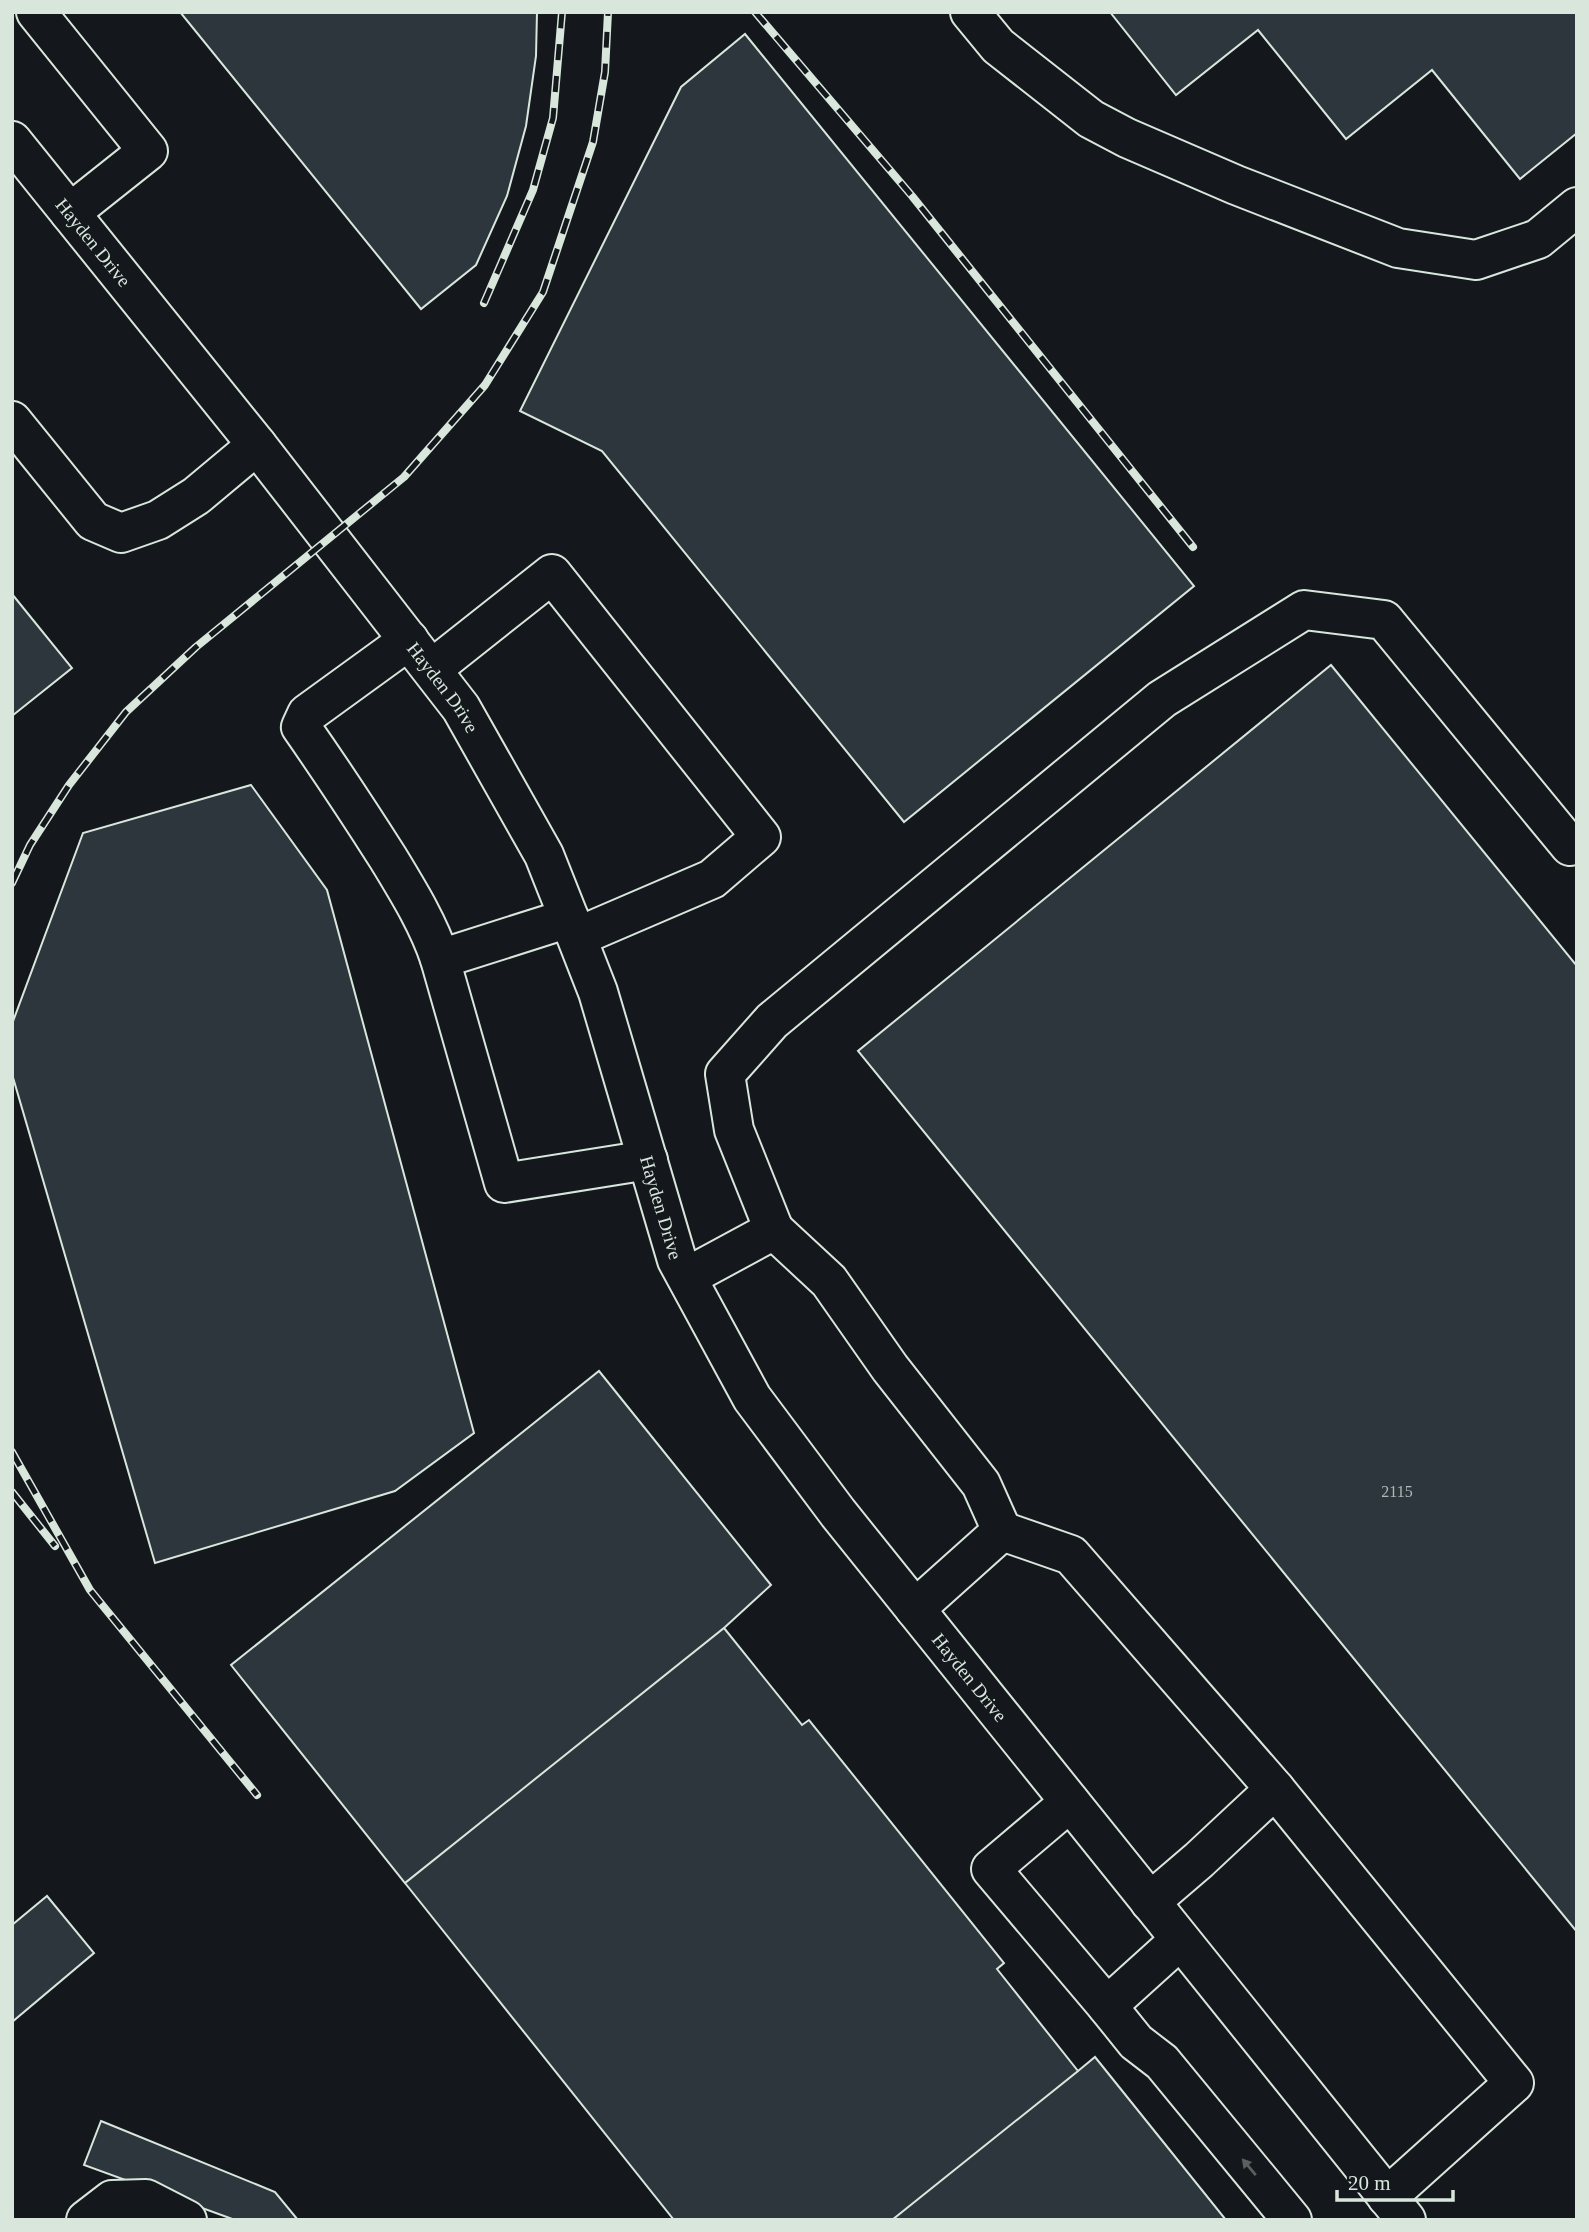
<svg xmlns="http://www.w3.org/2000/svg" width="1589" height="2232" viewBox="0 0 1589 2232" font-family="'Times New Roman',serif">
  <rect width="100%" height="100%" fill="#14181c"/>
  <!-- building -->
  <path fill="#2c363c" stroke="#d8e6dc" stroke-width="2" d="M180 12H537L536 56 526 126 507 196 476 265 421 309Z
    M1110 12H1577V133L1520 179 1432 70 1346 139 1258 30 1176 95Z
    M745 34 1194 586 904 822 602 451 520 411 681 87Z
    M12 594 72 668 12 716Z
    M1331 665 1577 966V1932L858 1051Z
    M251 785 327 890 474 1433 395 1491 155 1563 12 1074V1024L83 833Z
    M599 1371 771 1585 724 1628 405 1883 231 1665Z
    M724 1628 802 1725 809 1720 1004 1963 997 1969 1078 2071 892 2220H674L405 1883Z
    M47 1896 94 1953 12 2022V1925Z
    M1095 2057 1226 2220H892L1078 2071Z
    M101 2121 275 2192 298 2220H235L84 2165Z"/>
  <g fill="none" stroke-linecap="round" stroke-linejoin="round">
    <!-- minor casing -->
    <g stroke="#d8e6dc" stroke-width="42">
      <g id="minor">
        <path d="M36 12 148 151 70 213"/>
        <path d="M970 12 998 46 1091 119 1127 138 1236 185 1398 248 1476 260 1538 239 1577 207"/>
        <path id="s1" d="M12 141 257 445 461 708 544 855 569 918 598 992 677 1260 752 1398 838 1513 1406 2220"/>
        <path d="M12 421 93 521 121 533 158 520 196 496 257 445"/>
        <path d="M409 640 307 714 301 727C331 770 360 814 388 858 408 891 428 923 440 959"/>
        <path d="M432 669 552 574 761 837 712 879 577 937"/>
        <path d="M569 918 440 959 504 1183 648 1160"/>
        <path d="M774 1230 734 1130 725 1074 772 1021 1162 699 1304 610 1384 620 1570 846"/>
        <path d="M687 1277 774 1230 829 1281 890 1368 981 1484 1002 1531 915 1609"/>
        <path d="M1002 1531 1071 1555 1275 1789"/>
        <path d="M1070 1802 991 1869 1107 2006"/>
        <path d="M1150 1902 1199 1860 1275 1789 1514 2083 1387 2197"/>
        <path d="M1180 1940 1107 2006 1136 2042 1162 2062 1292 2220"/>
        <path d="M86 2220 112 2200 146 2199 187 2220"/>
      </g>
    </g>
    <!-- minor -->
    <use href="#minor" stroke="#14181c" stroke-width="38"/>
    <!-- rail casing -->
    <g stroke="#d8e6dc" stroke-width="8">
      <path id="rail" d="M755 12 912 196 1193 547
        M484 303 533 190 553 118 562 12
        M12 883 30 845 69 785 126 712 196 647 404 477 485 385 543 292 593 142 605 72 608 12
        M12 1452 90 1590 257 1795
        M12 1492 55 1546"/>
    </g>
    <!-- rail -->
    <use href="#rail" stroke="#14181c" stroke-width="5" stroke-dasharray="16" stroke-linecap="butt"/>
  </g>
  <!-- one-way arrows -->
  <defs><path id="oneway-solid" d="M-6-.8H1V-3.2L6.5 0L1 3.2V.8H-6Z" transform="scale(1.75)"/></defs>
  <use fill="#59605f" href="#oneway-solid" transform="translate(1249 2167) rotate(-130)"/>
  <g text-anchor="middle" stroke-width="5" stroke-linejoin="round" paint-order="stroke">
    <!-- number labels -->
    <g font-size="16" fill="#adbab4">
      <text x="1397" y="1497">2115</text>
    </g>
    <!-- street labels -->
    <g font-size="19" fill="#d8e6dc" stroke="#14181c">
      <text dy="7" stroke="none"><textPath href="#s1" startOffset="130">Hayden Drive</textPath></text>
      <text dy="7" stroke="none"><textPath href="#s1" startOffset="696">Hayden Drive</textPath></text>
      <text dy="7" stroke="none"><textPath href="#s1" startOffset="1264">Hayden Drive</textPath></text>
      <text dy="7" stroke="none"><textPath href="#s1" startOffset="1830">Hayden Drive</textPath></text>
    </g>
  </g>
  <!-- border -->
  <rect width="1589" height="2232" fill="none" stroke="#d8e6dc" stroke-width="28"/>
  <!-- scale -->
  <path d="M1337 2190v10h116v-10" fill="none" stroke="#d8e6dc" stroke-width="3.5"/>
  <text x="1348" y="2190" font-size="21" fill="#d8e6dc" stroke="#14181c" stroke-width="5" paint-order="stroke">20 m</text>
</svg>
